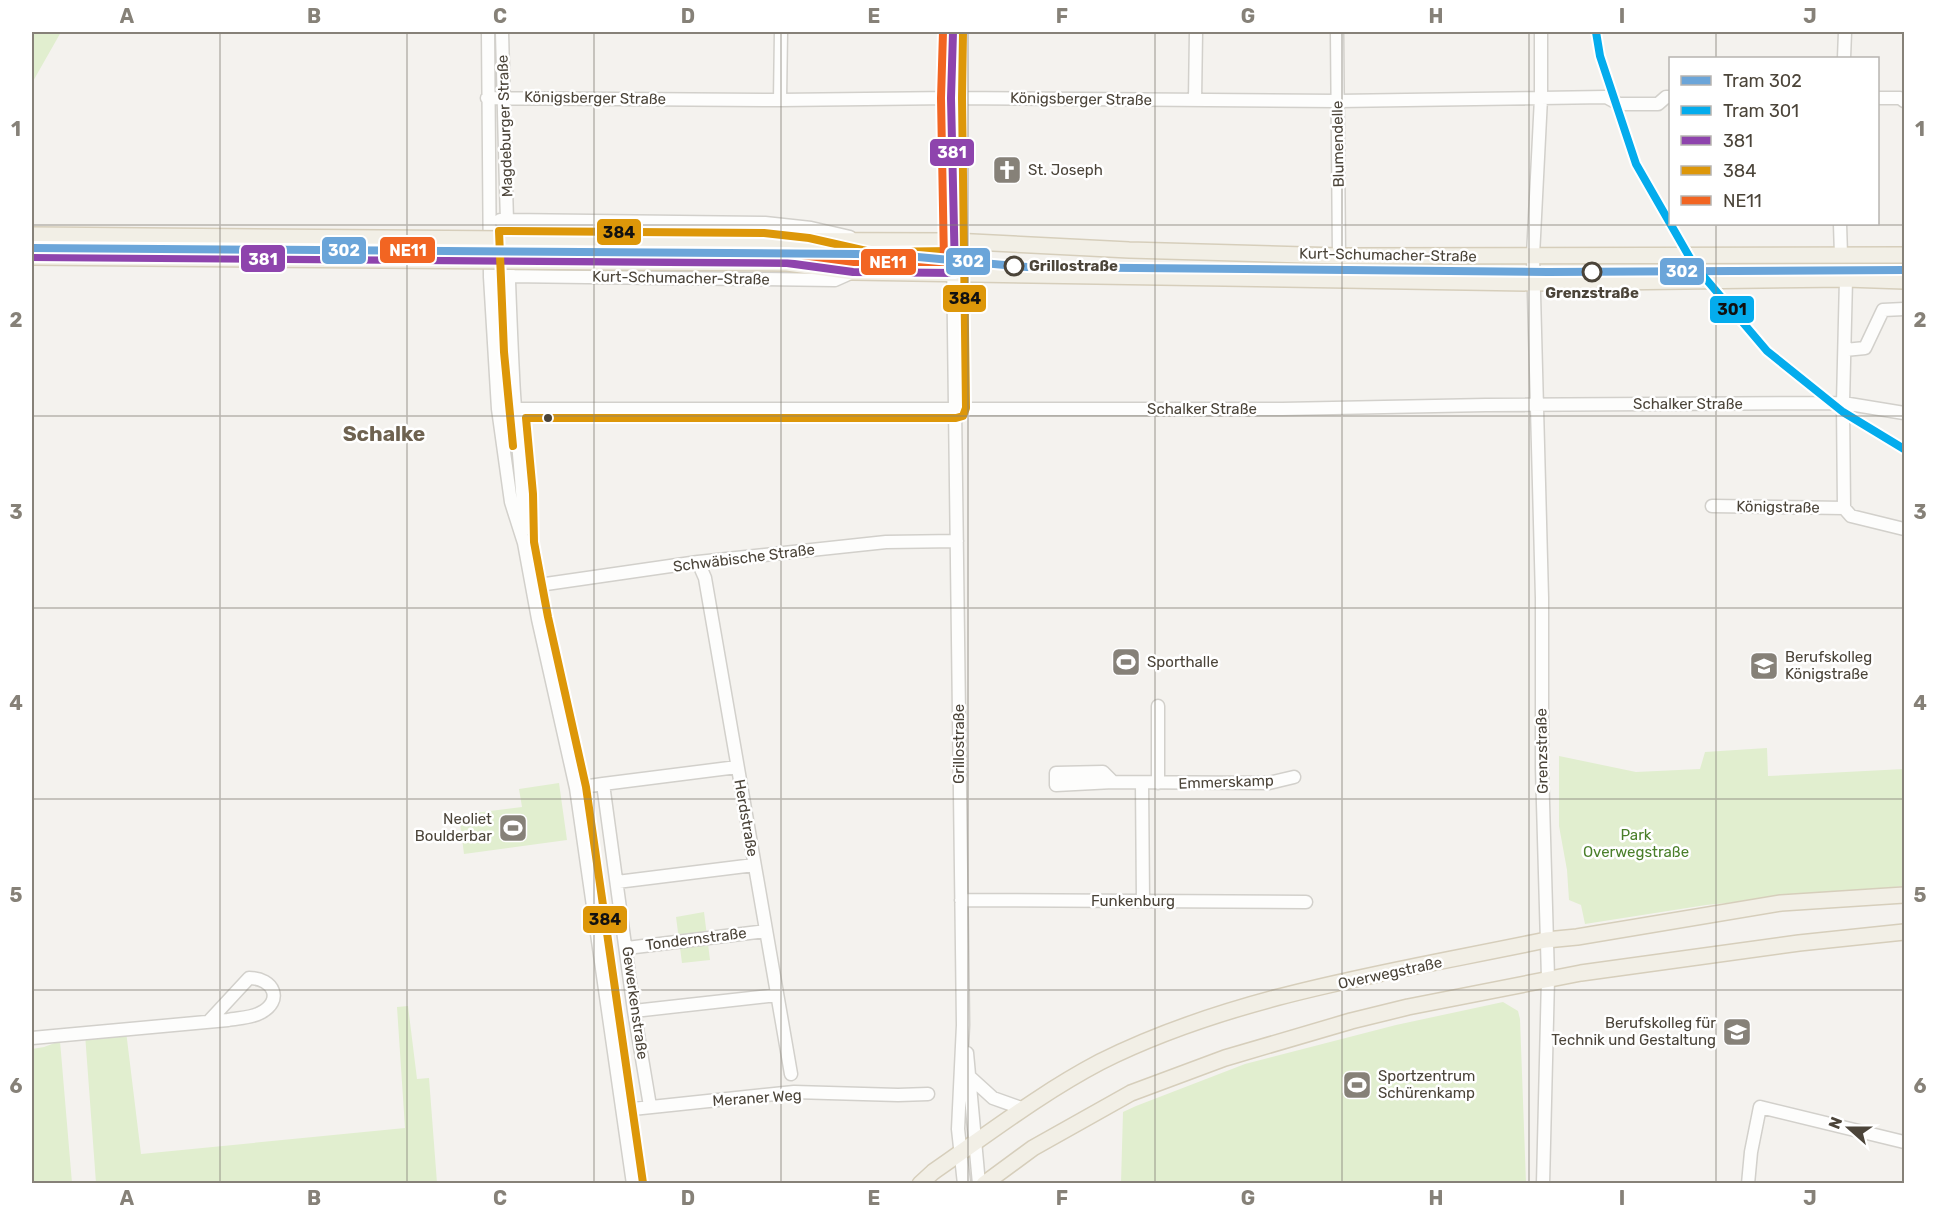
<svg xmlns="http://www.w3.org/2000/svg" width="1936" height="1215" viewBox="0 0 1936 1215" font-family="Rubik,sans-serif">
  <rect width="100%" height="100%" fill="#f4f2ee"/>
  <!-- green -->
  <path fill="#e1eecf" d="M32 32H61L32 83Z
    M1767 748 1768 776 1904 769V886L1706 905 1585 924 1581 905 1569 900 1567 870 1559 826V756L1636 772 1700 769 1705 752Z
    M559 783 567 840 464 854 459 815 522 807 519 789Z
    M704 912 710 960 682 963 676 917Z
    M1503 1002 1518 1011 1520 1019 1526 1183H1121L1123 1112 1136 1106 1245 1064 1396 1025Z
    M408 1006 417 1079 429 1078 437 1183H96L85 1034 126 1031 141 1154 405 1128 397 1007Z
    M60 1041 72 1183H32V1049L44 1047Z"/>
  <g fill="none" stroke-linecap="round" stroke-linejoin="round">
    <!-- minor casing -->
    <g stroke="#d2d0cb" stroke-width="15">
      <path id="minor" d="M488 32 490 277 498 409 511 502 524 543 538 619 576 788 633 1184
        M502 32C505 146 507 260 513 375 515 427 523 478 524 530
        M953 32 951 98 963 1025 958 1129 964 1184
        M1337 32 1339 256
        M1541 32V98L1533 256 1542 598V768L1548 978 1543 1184
        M1844 58 1845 32
        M487 98 780 100 951 98 1338 101 1606 97 1619 104H1658L1666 97H1670
        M1878 98H1900L1904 101
        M780 100 781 32
        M1195 100 1196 32
        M500 220 765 223 811 228 850 237
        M1840 224 1841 255
        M502 276 835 280 853 272
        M1846 279 1843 403 1844 508 1851 516 1904 529
        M1845 350 1865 348 1883 310 1904 309
        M498 409H1282L1486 405 1843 403 1904 413
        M1712 506 1844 508
        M698 562 705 578 791 1074
        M532 586 698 562 886 542 957 541
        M1113 782 1056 785V773L1103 772 1113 782 1269 783 1294 777
        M1142 783 1143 901
        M1158 783V706
        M603 784 737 767
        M576 788 603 784 634 1011 650 1106
        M617 882 754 865
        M961 900 1306 902
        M627 948 766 931
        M634 1011 777 995
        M32 1038 228 1020C238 1018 251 1018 260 1013 284 1001 274 978 249 978L210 1020
        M967 1053 979 1184
        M971 1078 993 1098 1021 1108
        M623 1110 794 1092 898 1095 928 1094
        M1748 1184 1751 1152 1760 1107 1904 1142"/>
    </g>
    <!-- major casing -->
    <g stroke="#d6cebb" stroke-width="18">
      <path id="major" d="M620 240 953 241 1129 250 1339 256 1904 255
        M619 262 787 263 853 272 1533 283 1846 279 1904 281
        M920 1184 933 1172C988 1134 1041 1093 1100 1062 1235 994 1399 971 1546 940L1577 937 1781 903 1904 895
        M984 1184 1033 1148 1131 1093 1225 1058 1351 1021 1408 1007 1581 973 1799 943 1904 932"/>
    </g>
    <!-- minor -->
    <use href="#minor" stroke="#fdfdfc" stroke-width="12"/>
    <!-- major -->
    <use href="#major" stroke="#f2efe6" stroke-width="15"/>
    <!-- major-bridge casing -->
    <g stroke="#d6cebb" stroke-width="18" stroke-linecap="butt">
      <path id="major-bridge" d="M32 235 620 240
        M32 257 619 262"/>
    </g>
    <!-- major-bridge -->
    <use href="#major-bridge" stroke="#f2efe6" stroke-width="15"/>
    <!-- bus-1 casing -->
    <g stroke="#fff" stroke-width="12">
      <path id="bus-1" d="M953 32 951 98 955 273
        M32 257 787 263 853 272 955 273"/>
    </g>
    <!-- bus-2 casing -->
    <g stroke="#fff" stroke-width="12">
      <path id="bus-2" d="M513 446 504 352 499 231 764 233 809 238 871 252 953 251
        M643 1183 586 787 548 617 534 542 533 494 526 418H956L963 416 966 408 962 98 963 32"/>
    </g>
    <!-- bus-3 casing -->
    <g stroke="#fff" stroke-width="12">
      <path id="bus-3" d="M32 247 787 253 854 262H944L941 98 943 32"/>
    </g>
    <!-- bus-1 -->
    <use href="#bus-1" stroke="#8e44ad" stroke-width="8"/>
    <!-- bus-2 -->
    <use href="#bus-2" stroke="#dd9709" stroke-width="8"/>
    <!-- bus-3 -->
    <use href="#bus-3" stroke="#f26522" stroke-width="8"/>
    <!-- tram-1 casing -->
    <g stroke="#fff" stroke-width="12">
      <path id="tram-1" d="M32 248 857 254 918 257 1027 267 1548 272 1904 270"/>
    </g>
    <!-- tram-2 casing -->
    <g stroke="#fff" stroke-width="12">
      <path id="tram-2" d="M1596 32 1600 56 1636 164 1694 265 1767 351 1843 412 1904 449"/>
    </g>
    <!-- tram-1 -->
    <use href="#tram-1" stroke="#6ba5d9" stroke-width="8"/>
    <!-- tram-2 -->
    <use href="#tram-2" stroke="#04aced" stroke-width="8"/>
  </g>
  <!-- grid -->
  <path fill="none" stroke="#868178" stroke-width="1.5" stroke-opacity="0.55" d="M220 32V1184M407 32V1184M594 32V1184M781 32V1184M968 32V1184M1155 32V1184M1342 32V1184M1529 32V1184M1716 32V58M1716 224V1184M32 225H1904M32 416H1904M32 608H1904M32 799H1904M32 990H1904"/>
  <!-- icons -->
  <defs>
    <g id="church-square" transform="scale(1.5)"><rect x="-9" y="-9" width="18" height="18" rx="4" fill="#868178" stroke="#fff"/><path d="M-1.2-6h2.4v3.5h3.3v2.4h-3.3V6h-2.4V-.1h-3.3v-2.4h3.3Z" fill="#fff"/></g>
    <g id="stadium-square" transform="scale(1.5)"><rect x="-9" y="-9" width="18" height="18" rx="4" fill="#868178" stroke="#fff"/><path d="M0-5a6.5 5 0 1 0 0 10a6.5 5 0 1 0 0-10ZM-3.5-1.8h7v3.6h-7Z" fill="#fff"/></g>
    <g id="university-square" transform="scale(1.5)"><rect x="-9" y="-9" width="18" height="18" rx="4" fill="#868178" stroke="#fff"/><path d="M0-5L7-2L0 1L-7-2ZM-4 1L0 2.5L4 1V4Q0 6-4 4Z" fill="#fff"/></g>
  </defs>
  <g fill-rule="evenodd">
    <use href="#church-square" x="1007" y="170"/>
    <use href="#stadium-square" x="1126" y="662"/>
    <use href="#university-square" x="1764" y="666"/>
    <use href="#stadium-square" x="513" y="828"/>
    <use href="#university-square" x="1737" y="1032"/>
    <use href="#stadium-square" x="1357" y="1085"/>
  </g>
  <!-- markers -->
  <g fill="#fff" stroke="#4b4439" stroke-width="3">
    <circle cx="1014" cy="266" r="9"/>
    <circle cx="1592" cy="272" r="9"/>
  </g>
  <circle fill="#4b4439" stroke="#fff" stroke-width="2" cx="548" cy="418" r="5"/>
  <g text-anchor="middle" stroke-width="5" stroke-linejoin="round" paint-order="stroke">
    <!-- street labels -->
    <g font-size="15" fill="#4b4439" stroke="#fff">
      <text transform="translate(595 98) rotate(1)" y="5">Königsberger Straße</text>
      <text transform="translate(1081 99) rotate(1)" y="5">Königsberger Straße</text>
      <text transform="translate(505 126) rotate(-92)" y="5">Magdeburger Straße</text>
      <text transform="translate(1338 144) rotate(-91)" y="5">Blumendelle</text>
      <text transform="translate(1388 255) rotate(1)" y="5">Kurt-Schumacher-Straße</text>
      <text transform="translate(681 278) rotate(1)" y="5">Kurt-Schumacher-Straße</text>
      <text x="1688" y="409">Schalker Straße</text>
      <text x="1202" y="414">Schalker Straße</text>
      <text transform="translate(1778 507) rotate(1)" y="5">Königstraße</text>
      <text transform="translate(744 558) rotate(-7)" y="5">Schwäbische Straße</text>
      <text transform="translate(959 744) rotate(-90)" y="5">Grillostraße</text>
      <text transform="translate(1542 751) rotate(-91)" y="5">Grenzstraße</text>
      <text transform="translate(1226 782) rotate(-2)" y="5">Emmerskamp</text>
      <text transform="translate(746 818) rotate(80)" y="5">Herdstraße</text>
      <text x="1133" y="906">Funkenburg</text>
      <text transform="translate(696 939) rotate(-7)" y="5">Tondernstraße</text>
      <text transform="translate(1390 973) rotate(-12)" y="5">Overwegstraße</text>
      <text transform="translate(635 1003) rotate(82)" y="5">Gewerkenstraße</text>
      <text transform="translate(757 1098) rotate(-4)" y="5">Meraner Weg</text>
    </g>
    <!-- poi labels -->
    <g font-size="15" fill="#4b4439" stroke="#fff" text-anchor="start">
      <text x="1028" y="175">St. Joseph</text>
      <text x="1785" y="662">Berufskolleg<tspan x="1785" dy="17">Königstraße</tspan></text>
      <text x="1147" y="667">Sporthalle</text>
      <text x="492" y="824" text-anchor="end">Neoliet<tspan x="492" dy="17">Boulderbar</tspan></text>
      <text x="1716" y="1028" text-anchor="end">Berufskolleg für<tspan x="1716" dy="17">Technik und Gestaltung</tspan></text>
      <text x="1378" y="1081">Sportzentrum<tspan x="1378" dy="17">Schürenkamp</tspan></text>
    </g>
    <!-- stop labels -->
    <g font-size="15" font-weight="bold" fill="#4b4439" stroke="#fff" text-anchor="start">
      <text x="1029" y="271">Grillostraße</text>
      <text x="1592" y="298" text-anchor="middle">Grenzstraße</text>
    </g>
    <!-- park labels -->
    <g font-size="15" fill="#4a7f2a" stroke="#fff">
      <text x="1636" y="840">Park<tspan x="1636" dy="17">Overwegstraße</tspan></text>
    </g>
    <!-- district labels -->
    <g font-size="21" font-weight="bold" fill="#6e6250" stroke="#fff">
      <text x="384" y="441">Schalke</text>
    </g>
  </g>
  <g stroke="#fff" stroke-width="2">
    <rect x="929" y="138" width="46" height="29" rx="6" fill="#8e44ad"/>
    <rect x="596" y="218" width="46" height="28" rx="6" fill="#dd9709"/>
    <rect x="379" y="236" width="57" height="28" rx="6" fill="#f26522"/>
    <rect x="321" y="236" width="46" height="29" rx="6" fill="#6ba5d9"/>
    <rect x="240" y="244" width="46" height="29" rx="6" fill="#8e44ad"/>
    <rect x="945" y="247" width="46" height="29" rx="6" fill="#6ba5d9"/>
    <rect x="860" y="248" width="57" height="28" rx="6" fill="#f26522"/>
    <rect x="1659" y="257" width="46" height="29" rx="6" fill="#6ba5d9"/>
    <rect x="942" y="284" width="45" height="29" rx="6" fill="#dd9709"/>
    <rect x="1709" y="295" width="46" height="29" rx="6" fill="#04aced"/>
    <rect x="582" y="905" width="46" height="29" rx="6" fill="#dd9709"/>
  </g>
  <g font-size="16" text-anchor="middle" font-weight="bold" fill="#fff">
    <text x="952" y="158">381</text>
    <text x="408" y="256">NE11</text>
    <text x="344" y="256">302</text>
    <text x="263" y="265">381</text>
    <text x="968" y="267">302</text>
    <text x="888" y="268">NE11</text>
    <text x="1682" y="277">302</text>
  </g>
  <g font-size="16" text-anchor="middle" font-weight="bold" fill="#111">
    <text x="619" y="238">384</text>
    <text x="965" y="304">384</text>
    <text x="1732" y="315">301</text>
    <text x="605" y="925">384</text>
  </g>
  <!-- border -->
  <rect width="1936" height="1215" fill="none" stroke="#ffffff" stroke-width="66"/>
  <!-- legend -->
  <rect x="1669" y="57" width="210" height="168" fill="#ffffff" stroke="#b7b4b0" stroke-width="1.5"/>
  <rect x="1681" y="76" width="30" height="9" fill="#6ba5d9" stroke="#b7b4b0" stroke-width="1.5"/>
  <text x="1723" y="87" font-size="18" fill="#4b4439">Tram 302</text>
  <rect x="1681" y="106" width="30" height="9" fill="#04aced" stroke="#b7b4b0" stroke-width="1.5"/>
  <text x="1723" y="117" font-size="18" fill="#4b4439">Tram 301</text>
  <rect x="1681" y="136" width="30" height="9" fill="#8e44ad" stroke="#b7b4b0" stroke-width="1.5"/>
  <text x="1723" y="147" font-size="18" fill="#4b4439">381</text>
  <rect x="1681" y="166" width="30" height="9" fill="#dd9709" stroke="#b7b4b0" stroke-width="1.5"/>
  <text x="1723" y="177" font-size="18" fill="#4b4439">384</text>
  <rect x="1681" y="196" width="30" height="9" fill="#f26522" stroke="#b7b4b0" stroke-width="1.5"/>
  <text x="1723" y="207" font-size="18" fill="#4b4439">NE11</text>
  <!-- north arrow -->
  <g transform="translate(1849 1128) rotate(291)" stroke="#ffffff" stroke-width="4.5" paint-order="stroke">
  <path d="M0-4.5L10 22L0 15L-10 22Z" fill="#4b4439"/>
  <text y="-9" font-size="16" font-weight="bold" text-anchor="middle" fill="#4b4439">N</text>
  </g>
  <rect x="33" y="33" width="1870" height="1149" fill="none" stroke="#868178" stroke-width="2"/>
  <g font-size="20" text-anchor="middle" font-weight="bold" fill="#868178">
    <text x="127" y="23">A</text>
    <text x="314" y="23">B</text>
    <text x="500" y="23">C</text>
    <text x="688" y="23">D</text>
    <text x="874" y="23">E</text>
    <text x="1062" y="23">F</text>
    <text x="1248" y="23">G</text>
    <text x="1436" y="23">H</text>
    <text x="1622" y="23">I</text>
    <text x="1810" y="23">J</text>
    <text x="16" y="136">1</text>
    <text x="1920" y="136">1</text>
    <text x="16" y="327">2</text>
    <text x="1920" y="327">2</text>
    <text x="16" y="519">3</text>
    <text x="1920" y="519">3</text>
    <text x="16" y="710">4</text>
    <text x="1920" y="710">4</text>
    <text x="16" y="902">5</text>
    <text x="1920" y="902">5</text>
    <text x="16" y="1093">6</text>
    <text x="1920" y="1093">6</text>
    <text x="127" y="1205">A</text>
    <text x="314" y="1205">B</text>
    <text x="500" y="1205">C</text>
    <text x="688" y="1205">D</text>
    <text x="874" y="1205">E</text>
    <text x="1062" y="1205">F</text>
    <text x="1248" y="1205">G</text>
    <text x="1436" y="1205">H</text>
    <text x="1622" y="1205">I</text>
    <text x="1810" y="1205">J</text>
  </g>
</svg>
